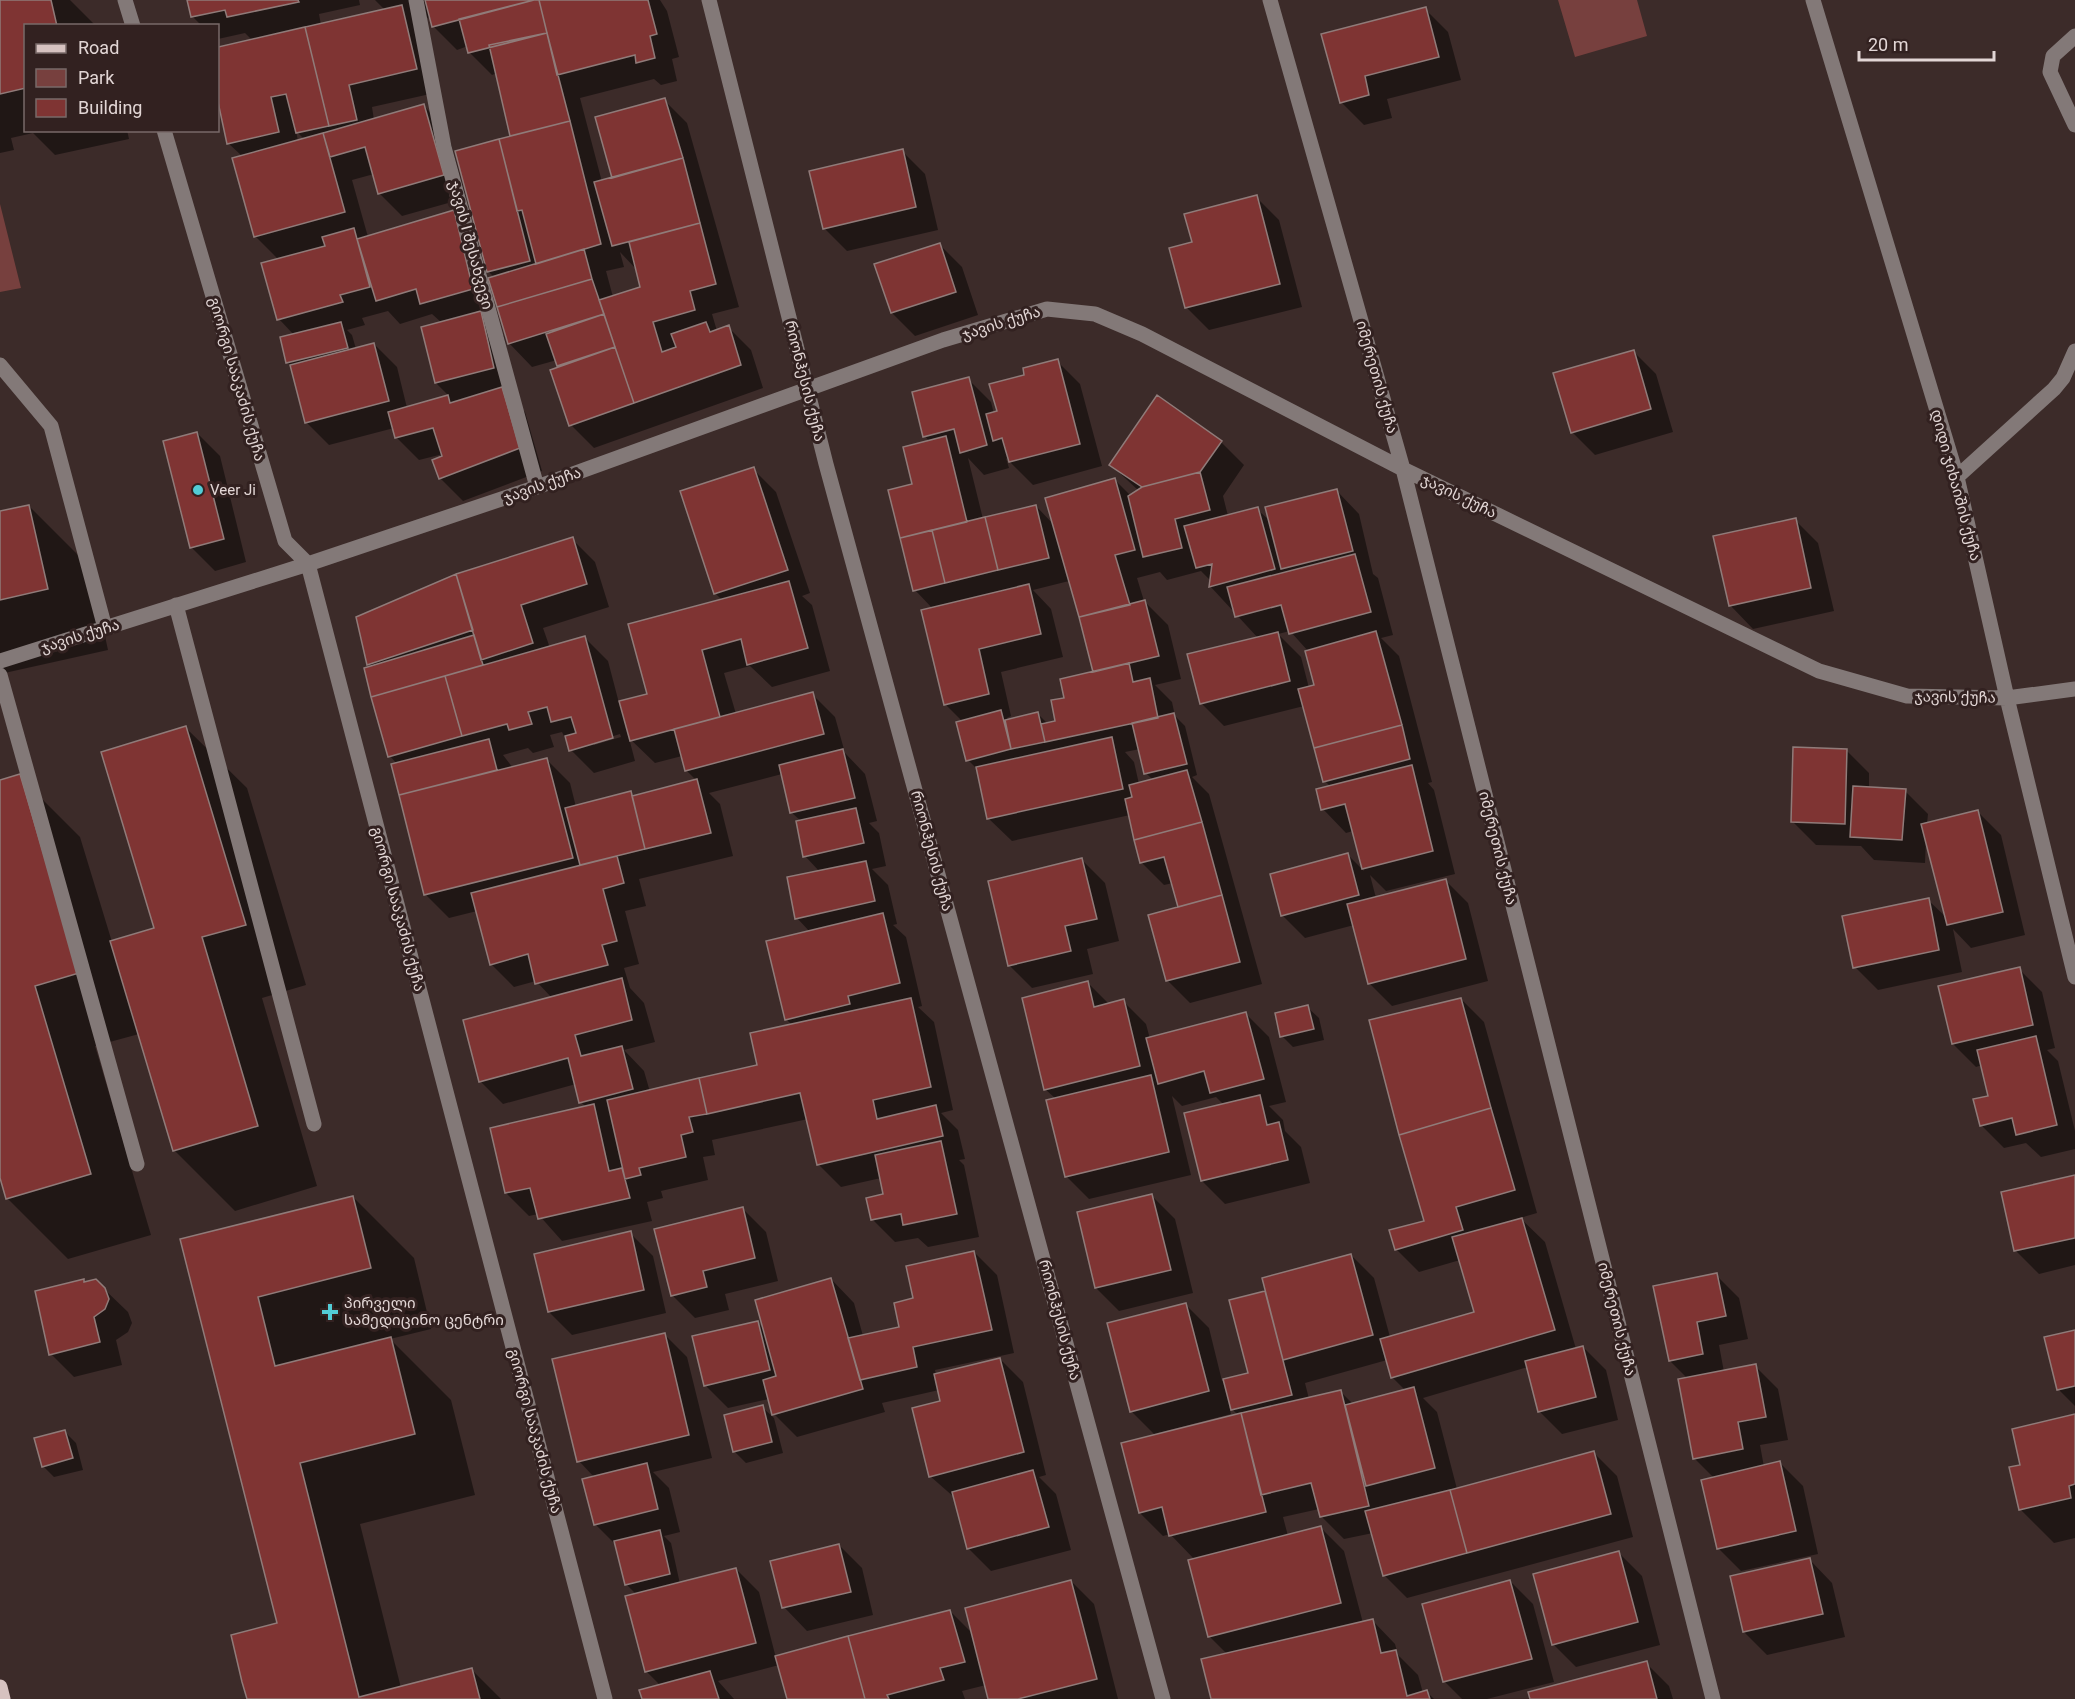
<svg xmlns="http://www.w3.org/2000/svg" width="2075" height="1699" viewBox="0 0 2075 1699" font-family="Roboto,'Noto Sans Georgian',sans-serif">
  <rect width="100%" height="100%" fill="#3c2b29"/>
  <!-- green -->
  <path fill="#77403e" d="M1558 0H1637L1647 36 1575 57Z
    M0 204 21 288 0 292Z"/>
  <!-- shadow -->
  <path fill="#0007" fill-rule="evenodd" d="M0 0H70L96 26H26V130H127L129 139 55 155 33 133 11 138 14 150 0 153Z
    M189 0H359L360 5 319 14 321 25 385 10 375 0H660L667 11 679 57 672 59 677 81 661 85 654 79 580 98 602 182 613 179 664 100 687 123 739 307 712 314 717 331 728 327 751 350 763 388 594 448 571 425 557 360 532 367 509 343 490 280 488 281 483 315 504 336 516 390 506 393 525 412 542 471 463 501 440 478 443 454 419 460 396 437 394 428 329 445 306 422 292 367 287 362 294 335 279 319V260L255 236 242 156 228 143 218 95V49L253 41 245 33 218 39V26H202L192 16ZM431 17 434 27 457 50 468 46 469 52 492 75 497 73 512 138 479 237 454 211 368 237 352 180 374 174 379 193 402 216 466 198 447 129 424 106 374 120 372 107 439 92 416 20ZM296 131 304 139 298 141ZM620 252 636 269 642 288 613 297 606 271 624 267ZM485 268 495 278 488 280ZM388 311 400 324 432 314 442 323 436 383 449 396 407 408 397 367 374 344 356 349 352 335 347 330 365 325 362 318Z
    M1425 9 1448 32 1461 80 1387 99 1392 118 1364 125 1341 102Z
    M902 151 925 174 938 230 847 251 824 228Z
    M1256 197 1279 220 1302 307 1209 330 1186 307 1194 243Z
    M939 244 962 267 978 315 915 336 892 313Z
    M1633 351 1656 374 1673 432 1595 455 1572 432Z
    M1057 361 1080 384 1102 466 1033 485 1006 458 1009 468 984 475 968 458 983 519 1036 506 1054 525 1114 479 1131 496 1139 491 1111 465 1221 442 1244 465 1223 496 1228 516 1257 509 1271 522 1336 490 1359 514 1373 574 1378 578 1393 635 1381 638 1399 656 1432 782 1428 783 1434 790 1455 874 1386 891 1370 875 1376 898 1445 880 1468 903 1488 981 1392 1006 1369 983 1354 925 1305 938 1282 915 1348 855 1364 871 1353 831 1346 833 1323 809 1331 787 1325 781 1304 706 1224 726 1201 703 1258 638 1210 586 1211 581 1201 571 1167 580 1160 572 1137 578 1144 601 1168 625 1181 679 1155 685 1172 702 1175 716 1185 726 1197 775 1192 777 1209 794 1262 984 1190 1003 1167 980 1180 908 1173 883 1164 885 1141 862 1130 815 1012 841 988 818 978 770 968 760 963 722 945 704 933 609 915 590 914 485 930 442 925 436 968 379 991 402 994 414 999 412 1026 376ZM1069 581 1094 674 1066 699 1057 722 1048 724 1038 714 1009 720 1007 718 1011 716 1001 672 1063 657 1051 609 1033 590ZM1290 631 1308 651 1316 686 1309 688 1301 657 1278 634ZM1140 749 1146 773 1153 780 1139 784 1134 762 1125 752Z
    M197 433 220 456 246 562 215 571 192 548Z
    M753 469 776 492 810 593 802 596 812 605 830 671 772 687 750 666 724 673 736 714 812 694 835 717 845 753 865 774 877 821 869 823 879 833 886 866 872 869 888 885 897 924 893 925 906 937 922 1006 918 1007 934 1022 953 1110 941 1113 958 1130 965 1159 959 1160 964 1165 979 1237 928 1247 918 1238 895 1242 872 1219 885 1195 881 1178 841 1187 818 1164 808 1119 712 1140 715 1155 703 1157 708 1180 661 1191 663 1198 647 1202 652 1221 562 1241 538 1214 529 1216 506 1193 586 1107 581 1102 576 1084 503 1104 480 1081 552 998 536 981 514 987 491 964 477 911 449 918 426 895 393 765 397 764 390 756 365 669 372 667 369 664 572 539 595 562 609 607 543 628 550 648 585 638 608 661 619 703 648 695 722 600 715 593ZM562 732 571 750 594 773 635 761 629 738 655 763 682 756 686 770 697 781 634 797 630 793 576 807 570 783 547 760 513 768 503 755 528 748 533 753 554 747 550 735ZM620 734 621 737 594 745V742ZM782 774 792 813 801 821 805 856 820 872 797 918 810 932 787 1020 792 1025 759 1067 650 1092 644 1071 624 1050 655 1042 644 1003 630 988 624 968 639 964 625 911 646 906 639 879 733 856 720 804 709 793Z
    M29 506 90 567 108 650 0 674V513Z
    M1795 520 1818 543 1834 611 1753 629 1730 605Z
    M186 728 247 788 306 985 262 998 317 1186 235 1211 174 1150 139 1034 95 1046 151 1235 68 1259 7 1198 0 1173V782L19 776 80 837 112 942 156 929Z
    M1846 750 1869 773V789L1905 791 1928 814 1927 824 1978 812 2001 835 2025 935 1971 948 1953 929 1962 972 1878 990 1855 967 1928 900 1947 918 1926 840 1925 863 1874 860 1861 846 1816 845 1793 822Z
    M1082 860 1105 883 1119 941 1087 949 1093 974 1032 988 1009 965Z
    M2019 969 2042 992 2055 1048 2047 1050 2058 1061 2075 1131V1149L2041 1157 2026 1143 2004 1148 1981 1125 1990 1097 1982 1065 1976 1067 1953 1044Z
    M1088 983 1109 1004 1123 1001 1146 1024 1150 1039 1246 1014 1269 1037 1286 1102 1269 1106 1283 1120 1285 1131 1301 1147 1310 1183 1225 1204 1202 1181 1224 1105 1216 1097 1182 1106 1172 1096 1191 1175 1089 1199 1066 1176 1056 1099 1045 1089Z
    M1461 999 1484 1022 1537 1213 1520 1218 1545 1242 1576 1349 1583 1347 1606 1370 1618 1420 1562 1434 1539 1411 1528 1367 1423 1398 1437 1412 1457 1489 1594 1453 1617 1476 1633 1537 1407 1598 1384 1575 1373 1533 1344 1539 1321 1516 1319 1509 1283 1517 1288 1536 1321 1528 1344 1551 1363 1623 1372 1620 1395 1644 1398 1655 1418 1675 1423 1693 1427 1692 1434 1699H1213L1228 1655 1209 1636 1195 1560 1170 1534 1163 1536 1140 1513 1156 1436 1131 1411 1186 1305 1209 1328 1222 1381 1250 1374 1231 1301 1266 1292 1351 1255 1374 1278 1390 1337 1476 1313 1460 1260 1419 1272 1396 1249 1425 1222ZM1387 1360 1392 1377 1406 1391 1353 1404 1341 1392 1309 1399 1305 1383ZM1229 1406 1239 1416 1159 1436 1158 1433 1231 1414Z
    M1307 1007 1319 1018 1324 1040 1293 1047 1282 1036Z
    M2075 1177V1265L2039 1274 2016 1251 2003 1193Z
    M1152 1196 1175 1219 1193 1293 1119 1311 1096 1288Z
    M353 1197 414 1258 431 1329 390 1339 451 1400 475 1495 360 1524 401 1688 472 1670 501 1699H249L279 1624 182 1240Z
    M743 1209 766 1232 778 1281 725 1294 729 1310 695 1318 672 1295Z
    M630 1233 653 1256 666 1313 572 1335 549 1312Z
    M974 1252 997 1275 1014 1353 935 1370 936 1375 1000 1359 1023 1382 1046 1475 1039 1477 1056 1494 1071 1550 991 1571 968 1548 955 1498 930 1476 942 1402 939 1390 882 1403 885 1412 797 1437 774 1414 769 1399 728 1408 705 1385 757 1322 765 1330 831 1279 854 1303 863 1336 901 1328 915 1299Z
    M1716 1275 1739 1298 1748 1339 1719 1345 1724 1372 1755 1366 1778 1389 1788 1440 1760 1445 1764 1467 1780 1463 1803 1486 1818 1554 1741 1571 1718 1548 1714 1478 1694 1458 1688 1379 1670 1361Z
    M83 1281 104 1289 128 1312 132 1323 128 1332 116 1340 122 1365 74 1377 51 1354Z
    M2075 1331V1406L2058 1389Z
    M664 1334 687 1357 712 1458 653 1472 669 1488 680 1532 664 1536 671 1543 680 1584 736 1569 759 1592 776 1658 950 1611 973 1634 1071 1581 1094 1604 1118 1699H990L986 1685 962 1691 965 1699H788L779 1665 718 1681 734 1699H643L661 1686 646 1671 637 1595 626 1584 617 1546 595 1524 594 1477 579 1461Z
    M762 1407 774 1418 783 1453 746 1463 735 1452 726 1416Z
    M2075 1416V1538L2054 1543 2020 1509 2022 1466Z
    M65 1432 76 1443 83 1470 54 1477 43 1466Z
    M839 1545 862 1568 873 1615 807 1631 784 1607Z
    M1619 1553 1642 1576 1660 1645 1576 1667 1553 1644Z
    M1809 1559 1832 1583 1845 1637 1767 1655 1744 1632Z
    M1510 1581 1533 1604 1554 1682 1487 1699H1462L1444 1681Z
    M1646 1663 1669 1686 1673 1699H1531Z"/>
  <!-- building -->
  <path fill="#7f3433" stroke="#907b79" stroke-width="1.5" d="M0 0H51L57 26H26V88L0 94Z
    M187 0H298L299 2 227 17 225 10 191 17Z
    M425 0H534L432 27Z
    M534 0H539L547 33 468 53 459 19Z
    M539 0H648L657 34 650 36 655 58 636 63 635 55 557 75Z
    M402 5 417 69 349 85 357 120 329 126 305 27Z
    M1426 7 1439 57 1365 76 1369 95 1340 103 1321 34Z
    M305 27 329 126 296 133 286 94 271 97 279 132 227 144 218 102V47Z
    M547 33 570 121 510 136 489 45Z
    M665 98 683 158 612 178 595 117Z
    M424 104 444 175 378 194 365 147 330 157 323 133Z
    M570 121 601 244 536 264 522 210 517 211 499 139Z
    M323 133 345 212 254 237 232 158Z
    M499 139 530 261 487 272 455 151Z
    M903 149 916 207 823 229 809 171Z
    M683 158 700 223 612 246 594 182Z
    M1257 195 1280 284 1185 308 1169 248 1192 242 1184 214Z
    M454 210 473 289 420 304 416 289 376 301 357 239Z
    M700 223 716 284 690 291 695 310 653 322 662 352 676 347 671 334 706 322 710 332 729 325 741 365 634 403 599 300 640 287 629 242Z
    M354 228 370 287 340 295 343 302 277 320 261 263 325 246 322 237Z
    M940 243 956 292 891 313 874 264Z
    M584 249 592 279 497 307 488 278Z
    M592 279 604 314 508 344 497 307Z
    M481 311 494 368 435 383 421 327Z
    M604 314 615 347 557 366 546 334Z
    M341 322 348 348 286 363 280 337Z
    M374 343 389 401 305 423 290 365Z
    M615 347 634 403 569 426 550 370Z
    M1634 350 1651 409 1571 433 1553 373Z
    M1058 359 1080 444 1009 462 1002 438 993 441 986 414 997 411 989 384 1024 375 1023 368Z
    M969 377 987 445 960 453 954 429 923 437 912 392Z
    M502 387 520 448 439 479 432 460 442 456 433 428 395 438 388 412 448 395 450 403Z
    M1157 395 1222 441 1200 472 1142 487 1109 465Z
    M197 432 224 539 190 548 163 441Z
    M946 436 967 522 900 538 888 490 912 484 903 447Z
    M754 467 788 570 714 594 680 491Z
    M1200 472 1210 510 1175 519 1182 548 1143 557 1128 496 1142 487Z
    M1115 478 1135 550 1115 555 1130 605 1079 617 1045 498Z
    M1337 489 1353 551 1281 569 1265 507Z
    M29 505 48 589 0 600V511Z
    M1036 505 1049 558 998 570 985 517Z
    M1258 507 1275 569 1209 587 1212 564 1196 568 1184 526Z
    M985 517 998 570 945 583 932 530Z
    M1796 518 1811 588 1729 606 1713 536Z
    M932 530 945 583 913 591 900 538Z
    M573 537 587 584 521 605 533 643 481 660 456 574Z
    M1355 554 1371 612 1289 634 1281 605 1235 617 1227 587Z
    M456 574 473 630 367 665 356 617Z
    M789 581 808 648 747 665 741 639 702 650 720 717 630 741 619 701 647 694 628 624Z
    M1029 584 1041 634 979 649 989 694 944 705 921 610Z
    M1145 600 1159 656 1093 672 1079 617Z
    M1376 631 1402 725 1314 748 1298 689 1314 685 1305 651Z
    M1278 632 1290 681 1200 704 1187 654Z
    M474 635 483 665 371 697 364 668Z
    M585 636 613 738 569 751 565 736 576 733 571 717 551 722 547 707 528 712 532 724 509 730 507 724 462 736 445 676Z
    M1129 663 1133 682 1150 678 1158 718 1045 742 1041 724 1055 721 1051 700 1064 698 1060 679Z
    M445 676 462 736 388 757 371 697Z
    M813 692 824 734 685 771 674 729Z
    M1001 710 1011 749 966 761 956 722Z
    M1038 712 1045 742 1011 749 1005 720Z
    M1174 713 1187 764 1144 774 1132 723Z
    M1402 725 1410 759 1323 782 1314 748Z
    M186 726 246 925 202 937 258 1126 173 1151 110 941 154 928 101 752Z
    M1112 737 1123 789 987 819 976 767Z
    M489 739 497 770 399 795 391 764Z
    M1793 747 1847 749 1845 824 1791 822Z
    M843 749 855 798 790 813 779 765Z
    M547 758 573 858 424 895 399 795Z
    M1412 765 1433 851 1362 869 1345 804 1321 810 1316 789Z
    M1187 770 1202 822 1134 840 1125 799 1132 797 1129 785Z
    M20 774 79 973 35 986 91 1174 6 1199 0 1178V780Z
    M697 779 711 833 645 849 632 796Z
    M1853 786 1906 789 1902 840 1850 837Z
    M631 791 645 849 580 865 565 808Z
    M856 808 864 843 803 857 796 821Z
    M1978 810 2003 912 1947 925 1921 824Z
    M1202 822 1222 895 1178 907 1164 857 1140 863 1134 840Z
    M1348 853 1359 895 1281 916 1270 874Z
    M617 856 624 883 603 889 617 941 602 945 608 965 535 984 528 954 490 965 471 893Z
    M1082 858 1097 919 1065 926 1071 951 1008 966 988 881Z
    M866 861 875 901 795 919 787 877Z
    M1446 879 1466 959 1368 984 1347 904Z
    M1222 895 1240 962 1166 981 1148 915Z
    M1929 898 1939 950 1853 968 1842 916Z
    M883 913 900 983 848 996 850 1004 785 1020 766 941Z
    M2020 967 2033 1025 1952 1044 1938 986Z
    M622 978 632 1020 575 1035 581 1056 622 1046 633 1089 579 1103 568 1058 479 1082 463 1020Z
    M1088 981 1094 1007 1124 999 1140 1066 1044 1090 1022 998Z
    M911 998 931 1087 873 1100 877 1119 936 1105 943 1136 817 1165 800 1093 707 1114 699 1078 757 1065 750 1033Z
    M1461 998 1491 1108 1399 1135 1369 1020Z
    M1308 1005 1314 1029 1280 1037 1275 1013Z
    M1246 1012 1264 1079 1210 1093 1204 1071 1158 1084 1146 1038Z
    M2036 1036 2057 1125 2016 1135 2012 1118 1980 1126 1973 1099 1988 1096 1977 1050Z
    M1151 1075 1169 1152 1065 1177 1046 1100Z
    M699 1078 707 1114 689 1117 693 1132 681 1135 686 1157 639 1168 641 1175 625 1179 607 1100Z
    M1260 1095 1267 1125 1279 1122 1288 1160 1201 1181 1184 1113Z
    M594 1104 609 1171 622 1168 630 1198 538 1219 530 1188 505 1193 490 1128Z
    M1491 1108 1515 1190 1456 1207 1463 1230 1395 1250 1389 1230 1424 1221 1399 1135Z
    M941 1141 957 1214 903 1225 901 1214 871 1220 866 1198 883 1194 875 1155Z
    M2075 1175V1238L2014 1251 2001 1192Z
    M1152 1194 1171 1270 1095 1288 1077 1212Z
    M353 1196 371 1268 258 1297 275 1366 391 1337 415 1434 300 1463 359 1697 472 1668 480 1699H247L242 1682 231 1635 277 1623 180 1239Z
    M743 1207 755 1258 703 1271 707 1287 671 1296 654 1229Z
    M1522 1218 1555 1330 1391 1378 1380 1339 1474 1312 1452 1237Z
    M631 1231 644 1290 548 1312 534 1254Z
    M974 1251 992 1330 913 1347 917 1367 860 1380 848 1338 899 1327 894 1303 913 1298 906 1266Z
    M1351 1254 1373 1335 1283 1360 1262 1278Z
    M1717 1273 1726 1316 1697 1322 1703 1354 1669 1361 1653 1286Z
    M831 1278 863 1389 772 1415 763 1380 776 1376 755 1300Z
    M84 1279V1282L96 1279 105 1288 109 1299 105 1309 94 1317 100 1342 49 1355 35 1291Z
    M1265 1291 1292 1395 1231 1410 1223 1379 1248 1373 1229 1300Z
    M1186 1303 1209 1391 1130 1412 1107 1323Z
    M758 1321 770 1370 704 1386 692 1336Z
    M2075 1330V1386L2057 1390 2044 1337Z
    M665 1333 689 1435 577 1462 552 1359Z
    M1583 1346 1596 1397 1538 1412 1525 1361Z
    M1000 1358 1024 1452 929 1477 912 1408 940 1401 934 1374Z
    M1756 1364 1766 1417 1738 1422 1743 1449 1693 1459 1678 1379Z
    M1414 1387 1435 1468 1366 1486 1345 1405Z
    M1341 1390 1369 1506 1320 1517 1311 1483 1261 1495 1241 1413Z
    M763 1405 772 1442 733 1452 724 1415Z
    M1241 1413 1266 1512 1169 1536 1162 1507 1139 1513 1121 1443Z
    M2075 1414V1484L2069 1486 2071 1498 2019 1510 2009 1467 2020 1465 2012 1429Z
    M65 1430 73 1458 42 1467 34 1438Z
    M1594 1451 1611 1514 1467 1553 1450 1490Z
    M1780 1461 1796 1531 1717 1549 1701 1480Z
    M647 1463 658 1509 594 1525 582 1479Z
    M1033 1470 1049 1527 967 1549 952 1492Z
    M1450 1490 1467 1553 1383 1576 1365 1511Z
    M1321 1526 1341 1603 1208 1637 1188 1560Z
    M660 1530 670 1574 625 1585 614 1541Z
    M839 1544 851 1592 782 1608 770 1561Z
    M1619 1551 1638 1622 1552 1645 1533 1574Z
    M1810 1558 1823 1614 1743 1632 1730 1576Z
    M736 1568 756 1643 645 1672 625 1596Z
    M1071 1580 1097 1679 1018 1699H988L965 1608Z
    M1510 1580 1532 1659 1443 1682 1422 1604Z
    M950 1610 965 1662 940 1668 944 1680 887 1695 889 1699H865L848 1636Z
    M1373 1619 1381 1653 1396 1650 1407 1696 1427 1690 1430 1699H1211L1201 1659Z
    M848 1636 865 1699H787L775 1656Z
    M1647 1661 1657 1699H1530L1528 1692Z
    M710 1671 719 1699H642L639 1690Z"/>
  <g fill="none" stroke-linecap="round" stroke-linejoin="round">
    <!-- minor -->
    <path stroke="#837978" stroke-width="15" d="M125 0 133 26
      M416 0 444 147 537 487
      M709 0 826 464 1163 1699
      M1270 0 1403 469 1713 1699
      M1813 0 1957 477 2007 698 2075 977
      M2075 36 2053 56 2050 72 2075 125
      M164 130 285 541 308 564 605 1699
      M0 365 51 426 105 628
      M1957 477 2054 389 2063 378 2075 351
      M176 605 314 1124
      M0 661 308 564 537 487 943 340 1047 309 1095 314 1142 334 1403 469 1819 671 1907 696 2007 698 2075 689
      M0 675 137 1164"/>
    <!-- major -->
    <path stroke="#d6c2c0" stroke-width="15" d="M0 1687 3 1699"/>
  </g>
  <!-- markers -->
  <g fill="#52ccd6" stroke="#322120" stroke-width="2">
    <circle cx="198" cy="490" r="6"/>
    <path d="M327 1303h6v6h6v6h-6v6h-6v-6h-6v-6h6z"/>
  </g>
  <g text-anchor="middle" stroke-width="6" stroke-linejoin="round" paint-order="stroke">
    <!-- street labels -->
    <g font-size="15" fill="#e2d6d5" stroke="#322120">
      <text transform="translate(471 245) rotate(75)" y="5">ჯავის I შესახვევი</text>
      <text transform="translate(1001 323) rotate(-17)" y="5">ჯავის ქუჩა</text>
      <text transform="translate(1377 377) rotate(74)" y="5">იმერეთის ქუჩა</text>
      <text transform="translate(237 379) rotate(74)" y="5">გიორგი სააკაძის ქუჩა</text>
      <text transform="translate(805 381) rotate(76)" y="5">რიონჰესის ქუჩა</text>
      <text transform="translate(542 485) rotate(-19)" y="5">ჯავის ქუჩა</text>
      <text transform="translate(1956 485) rotate(75)" y="5">დიდი ჯიხაიშის ქუჩა</text>
      <text transform="translate(1459 496) rotate(26)" y="5">ჯავის ქუჩა</text>
      <text transform="translate(80 636) rotate(-17)" y="5">ჯავის ქუჩა</text>
      <text transform="translate(1955 697) rotate(1)" y="5">ჯავის ქუჩა</text>
      <text transform="translate(1498 848) rotate(76)" y="5">იმერეთის ქუჩა</text>
      <text transform="translate(932 851) rotate(75)" y="5">რიონჰესის ქუჩა</text>
      <text transform="translate(398 909) rotate(75)" y="5">გიორგი სააკაძის ქუჩა</text>
      <text transform="translate(1617 1319) rotate(76)" y="5">იმერეთის ქუჩა</text>
      <text transform="translate(1060 1320) rotate(75)" y="5">რიონჰესის ქუჩა</text>
      <text transform="translate(535 1431) rotate(75)" y="5">გიორგი სააკაძის ქუჩა</text>
    </g>
    <!-- poi labels -->
    <g font-size="15" fill="#e2d6d5" stroke="#322120" text-anchor="start">
      <text x="210" y="495">Veer Ji</text>
      <text x="344" y="1308">პირველი<tspan x="344" dy="17">სამედიცინო ცენტრი</tspan></text>
    </g>
  </g>
  <!-- legend -->
  <rect x="24" y="24" width="195" height="108" fill="#322120" stroke="#786968" stroke-width="1.5"/>
  <rect x="36" y="44" width="30" height="9" fill="#d6c2c0" stroke="#786968" stroke-width="1.5"/>
  <text x="78" y="54" font-size="18" fill="#e2d6d5">Road</text>
  <rect x="36" y="69" width="30" height="18" fill="#77403e" stroke="#786968" stroke-width="1.5"/>
  <text x="78" y="84" font-size="18" fill="#e2d6d5">Park</text>
  <rect x="36" y="99" width="30" height="18" fill="#7f3433" stroke="#786968" stroke-width="1.5"/>
  <text x="78" y="114" font-size="18" fill="#e2d6d5">Building</text>
  <!-- scale -->
  <path d="M1859 51v9h135v-9" fill="none" stroke="#e2d6d5" stroke-width="3"/>
  <text x="1868" y="51" font-size="18" fill="#e2d6d5" stroke="#322120" stroke-width="4.5" paint-order="stroke">20 m</text>
</svg>
